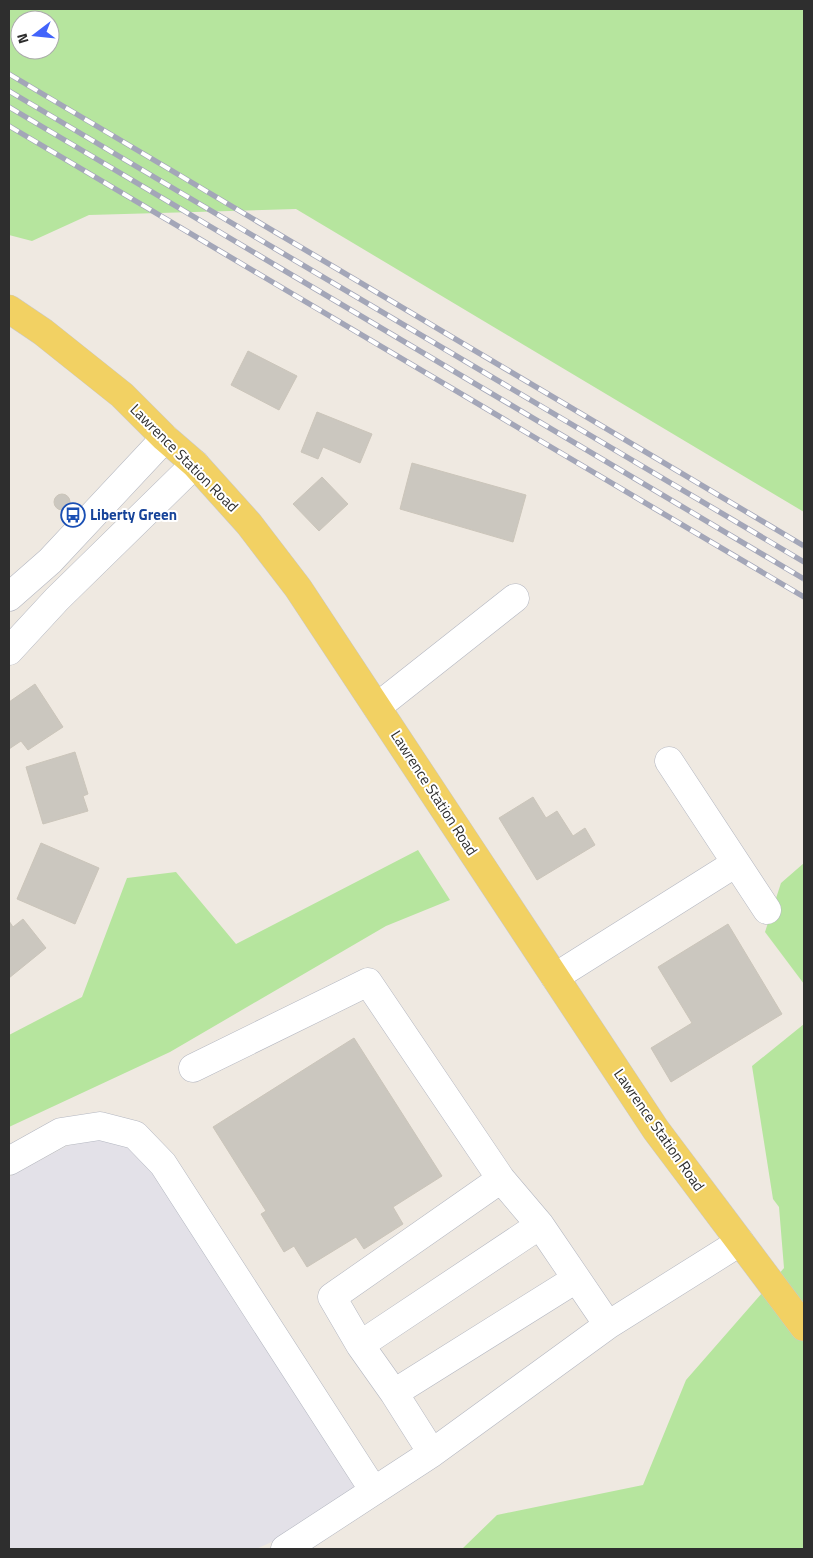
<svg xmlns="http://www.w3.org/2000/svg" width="813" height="1558" viewBox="0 0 813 1558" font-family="'Titillium Web',sans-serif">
  <rect width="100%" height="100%" fill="#efe9e1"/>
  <!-- industrial -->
  <path fill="#e3e1e8" d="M103 1138 129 1145 155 1174 360 1488 274 1541 256 1549H9V1177L67 1146Z"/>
  <!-- green -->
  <path fill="#b6e59e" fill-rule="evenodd" d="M9 9H804V512L296 209 89 215 32 241 9 235ZM20 20H50V50H20Z
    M418 850 450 900 386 926 170 1052 9 1127V1035L82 997 127 878 176 872 236 944Z
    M804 863V984L765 932 781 883Z
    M804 1024V1549H462L497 1515 643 1485 686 1380 784 1268 779 1207 773 1199 752 1066Z"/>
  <!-- building -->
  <path fill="#cbc7bf" stroke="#cbc5ba" d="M248 351 297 376 279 410 231 385Z
    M317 412 372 434 360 463 323 447 318 459 301 452Z
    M412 463 526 495 513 542 400 509Z
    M322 477 348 504 319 531 293 504Z
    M54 502a8 8 0 1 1 16 0a8 8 0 1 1-16 0Z
    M35 684 63 727 28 750 21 741 9 749V702Z
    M75 752 88 794 83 796 88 811 43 824 26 767Z
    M533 797 546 818 557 811 573 836 585 828 595 845 537 880 499 818Z
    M41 843 99 868 75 924 17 899Z
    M23 919 46 948 9 978V921L13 927Z
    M728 924 782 1014 671 1082 651 1048 692 1023 658 967Z
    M354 1038 442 1176 393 1207 403 1224 364 1249 356 1237 307 1267 294 1246 284 1252 261 1214 266 1211 213 1127Z"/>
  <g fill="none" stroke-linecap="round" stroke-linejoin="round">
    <!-- minor casing -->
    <g stroke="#b4b7c1" stroke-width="29">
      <path id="minor" d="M9 597 50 561 165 438
        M9 651 57 599 195 464
        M377 707 515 598
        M669 761 767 910
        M555 977 736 863
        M193 1068 368 982 501 1179 540 1225 608 1325
        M9 1161 61 1132 100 1126 135 1135 163 1164 374 1491
        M501 1179 332 1297 360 1345 394 1393 576 1279
        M360 1345 540 1225
        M394 1393 432 1453 608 1325 740 1242
        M285 1549 432 1453"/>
    </g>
    <!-- major casing -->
    <g stroke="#c9c9c9" stroke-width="29">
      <path id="major" d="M9 309 43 332 122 395 165 438 195 464 249 524 298 588 656 1130 804 1327"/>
    </g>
    <!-- minor -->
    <use href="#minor" stroke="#fff" stroke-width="28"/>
    <!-- major -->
    <use href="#major" stroke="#f2d163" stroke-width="28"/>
    <!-- rail casing -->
    <g stroke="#a3a6b8" stroke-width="5.5">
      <path id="rail" d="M9 74 804 546
        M9 91 804 562
        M9 107 804 579
        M9 126 804 597"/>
    </g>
    <!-- rail -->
    <use href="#rail" stroke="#fff" stroke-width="4" stroke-dasharray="11" stroke-linecap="butt"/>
  </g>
  <!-- icons -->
  <defs>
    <g id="bus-ring" transform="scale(1.25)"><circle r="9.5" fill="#fff" stroke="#1a4fb4" stroke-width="1.5"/><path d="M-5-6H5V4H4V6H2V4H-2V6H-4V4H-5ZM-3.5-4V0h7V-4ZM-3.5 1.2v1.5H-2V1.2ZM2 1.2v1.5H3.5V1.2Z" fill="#1a4fb4"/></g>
  </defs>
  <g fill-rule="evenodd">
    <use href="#bus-ring" x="73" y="515"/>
  </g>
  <g text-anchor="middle" stroke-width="4" stroke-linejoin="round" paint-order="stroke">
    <!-- street labels -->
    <g font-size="15" fill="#2e2e2e" stroke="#fff">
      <text transform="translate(184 458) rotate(45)" y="5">Lawrence Station Road</text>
      <text transform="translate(434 793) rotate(57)" y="5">Lawrence Station Road</text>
      <text transform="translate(659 1130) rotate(55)" y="5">Lawrence Station Road</text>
    </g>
    <!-- transit labels -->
    <g font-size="15" font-weight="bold" fill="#164399" stroke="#fff" text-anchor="start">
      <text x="90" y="520">Liberty Green</text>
    </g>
  </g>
  <!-- border -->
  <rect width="813" height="1558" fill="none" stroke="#2e2e2e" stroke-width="20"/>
  <!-- north arrow -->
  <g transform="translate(35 35) rotate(254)"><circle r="24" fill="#ffffff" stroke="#ababab"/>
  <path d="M0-4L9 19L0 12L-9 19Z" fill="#4264fb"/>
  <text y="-8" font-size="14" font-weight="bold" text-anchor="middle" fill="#2e2e2e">N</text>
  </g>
</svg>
